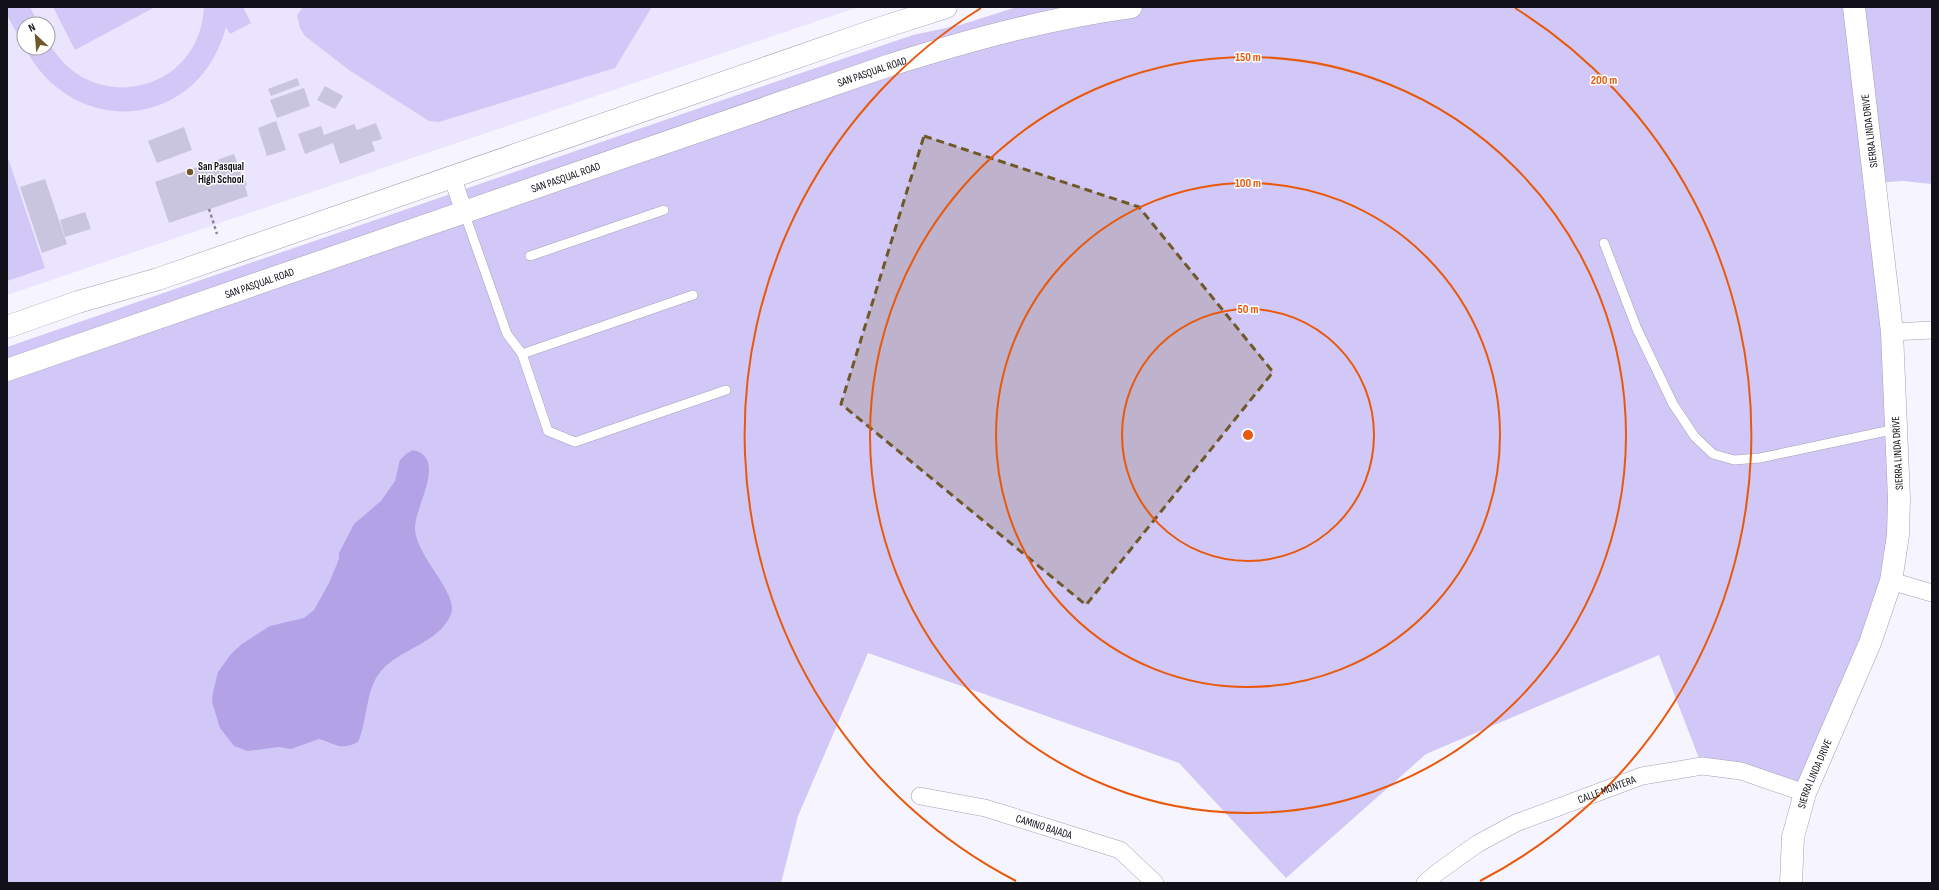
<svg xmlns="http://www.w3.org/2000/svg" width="1939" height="890" viewBox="0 0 1939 890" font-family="'Sofia Sans Condensed',sans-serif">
  <rect width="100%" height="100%" fill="#f6f4fe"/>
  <!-- built -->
  <path fill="#eae4fe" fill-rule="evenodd" d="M7 7H859L7 295ZM24 24H48V48H24Z"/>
  <!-- green -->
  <path fill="#d2c8f7" d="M7 7H30L39 24H24V47L7 15Z
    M53 7H155L75 50Z
    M204 7H243L251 23 230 34 226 27C199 130 74 141 25 48H48V41C89 118 200 94 204 7Z
    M303 7H652L615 68 439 122 429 121 349 70 305 36 300 28 297 16Z
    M1017 7H1932V184L1903 181 1875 183 1898 535 1805 793 1702 766 1659 655 1426 754 1286 878 1179 763 868 653 798 816 781 883H7V347L804 72 913 35 960 25Z
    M7 155 45 268 7 281Z"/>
  <!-- water -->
  <path fill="#b3a2e6" d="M413 450C449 458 413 508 415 530 417 557 459 594 451 614 440 643 399 649 381 671 365 690 368 720 358 742 341 751 336 744 319 739L291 749 279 747 248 751 234 746 220 728 212 702 213 692 218 672 231 654 242 644 270 626 304 618 314 610 329 583 339 559V553L354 524 381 501 395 481 400 460 406 454Z"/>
  <!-- building -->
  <path fill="#cac5de" d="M297 78 300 85 271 96 268 89Z
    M325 86 343 96 335 109 317 100Z
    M304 88 310 106 277 118 270 100Z
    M276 121 286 150 267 156 258 128Z
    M376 123 382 139 372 142 375 151 340 164 333 143 305 154 298 134 321 126 324 135 354 124 357 130Z
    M184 127 192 150 157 163 148 141Z
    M234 154 243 180 245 179 247 185 245 186 248 196 169 223 155 182Z
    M45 179 67 244 42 253 20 187Z
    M85 212 91 229 65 237 60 220Z"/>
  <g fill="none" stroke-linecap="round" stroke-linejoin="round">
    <!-- service casing -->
    <g stroke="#a5a0b7" stroke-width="10">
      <path id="service" d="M464 212 507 334 522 354 548 431 575 442 726 390
        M1604 243 1637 329 1673 404 1695 437 1713 454 1734 460 1760 458 1896 429
        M530 256 664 210
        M522 354 693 295"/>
    </g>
    <!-- minor casing -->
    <g stroke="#a5a0b7" stroke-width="18">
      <g id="minor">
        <path d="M452 176 464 212"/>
        <path d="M1892 332 1932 330"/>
        <path d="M1891 581 1932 593"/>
        <path id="s1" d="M920 796 985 808 1120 850 1155 883"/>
        <path id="s2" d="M1425 883 1438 872 1477 844 1516 823 1642 776 1702 766 1741 771 1805 793"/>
      </g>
    </g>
    <!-- tertiary casing -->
    <g stroke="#a5a0b7" stroke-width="23">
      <g id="tertiary">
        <path id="s3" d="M1791 883 1793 837 1805 793 1870 643 1891 581 1898 535 1899 499 1892 332 1854 7"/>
      </g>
    </g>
    <!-- secondary casing -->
    <g stroke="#a5a0b7" stroke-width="23">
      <g id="secondary">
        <path d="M7 327 78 302 158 279 878 29 946 7"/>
        <path id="s4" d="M7 370 890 65C970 40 1049 18 1131 7"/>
      </g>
    </g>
    <!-- path -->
    <path stroke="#8b8992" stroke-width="2.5" stroke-dasharray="3 3" stroke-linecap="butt" d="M209 209 217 234"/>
    <!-- service -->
    <use href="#service" stroke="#fff" stroke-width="9"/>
    <!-- minor -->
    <use href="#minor" stroke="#fff" stroke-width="17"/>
    <!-- tertiary -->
    <use href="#tertiary" stroke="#fff" stroke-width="22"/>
    <!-- secondary -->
    <use href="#secondary" stroke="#fff" stroke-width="22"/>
  </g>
  <!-- marked area -->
  <path fill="#6f5928" fill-opacity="0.2" stroke="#6f5928" stroke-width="3" stroke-dasharray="8 5" stroke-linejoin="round" d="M924 136 1139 207 1273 372 1086 605 841 404Z"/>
  <!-- distance rings -->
  <g fill="none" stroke="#e8590c" stroke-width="2">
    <circle cx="1248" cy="435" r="126"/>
    <circle cx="1248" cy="435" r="252"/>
    <circle cx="1248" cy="435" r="378"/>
    <path d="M1016 881A503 503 0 0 1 981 8M1515 8A503 503 0 0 1 1480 881"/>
  </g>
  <!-- markers -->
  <circle fill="#6f5928" stroke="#fff" stroke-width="1.5" cx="190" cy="172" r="4"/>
  <g text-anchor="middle" stroke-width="3" stroke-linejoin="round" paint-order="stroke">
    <!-- street labels -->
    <g font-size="11" fill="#121018" stroke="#fff">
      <text dy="4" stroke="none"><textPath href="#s4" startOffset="915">SAN PASQUAL ROAD</textPath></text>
      <text transform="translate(1869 131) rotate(-97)" y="4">SIERRA LINDA DRIVE</text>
      <text dy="4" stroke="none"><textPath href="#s4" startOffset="591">SAN PASQUAL ROAD</textPath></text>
      <text dy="4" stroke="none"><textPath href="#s4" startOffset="267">SAN PASQUAL ROAD</textPath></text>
      <text transform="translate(1897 453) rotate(-93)" y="4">SIERRA LINDA DRIVE</text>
      <text dy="4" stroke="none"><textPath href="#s3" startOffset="113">SIERRA LINDA DRIVE</textPath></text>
      <text dy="4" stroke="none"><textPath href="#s2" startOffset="206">CALLE MONTERA</textPath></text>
      <text dy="4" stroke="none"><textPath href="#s1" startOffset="128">CAMINO BAJADA</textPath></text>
    </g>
    <!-- poi labels -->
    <g font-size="11" font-weight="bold" fill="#121018" stroke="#fff" text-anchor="start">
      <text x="198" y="170">San Pasqual<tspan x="198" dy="13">High School</tspan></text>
    </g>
  </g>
  <circle cx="1248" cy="435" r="6" fill="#e8590c" stroke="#fff" stroke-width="2"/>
  <g font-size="12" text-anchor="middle" font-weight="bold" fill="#e8590c" stroke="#fff" stroke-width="3" stroke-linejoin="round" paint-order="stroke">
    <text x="1248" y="61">150 m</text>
    <text x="1604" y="84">200 m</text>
    <text x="1248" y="187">100 m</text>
    <text x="1248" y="313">50 m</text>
  </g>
  <!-- border -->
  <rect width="1939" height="890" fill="none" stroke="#121018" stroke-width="16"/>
  <!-- north arrow -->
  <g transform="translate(36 36) rotate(334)"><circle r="19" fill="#ffffff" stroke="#a09fa3"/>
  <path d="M0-3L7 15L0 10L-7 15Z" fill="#6f5928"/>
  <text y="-6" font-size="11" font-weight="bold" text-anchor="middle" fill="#121018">N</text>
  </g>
</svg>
